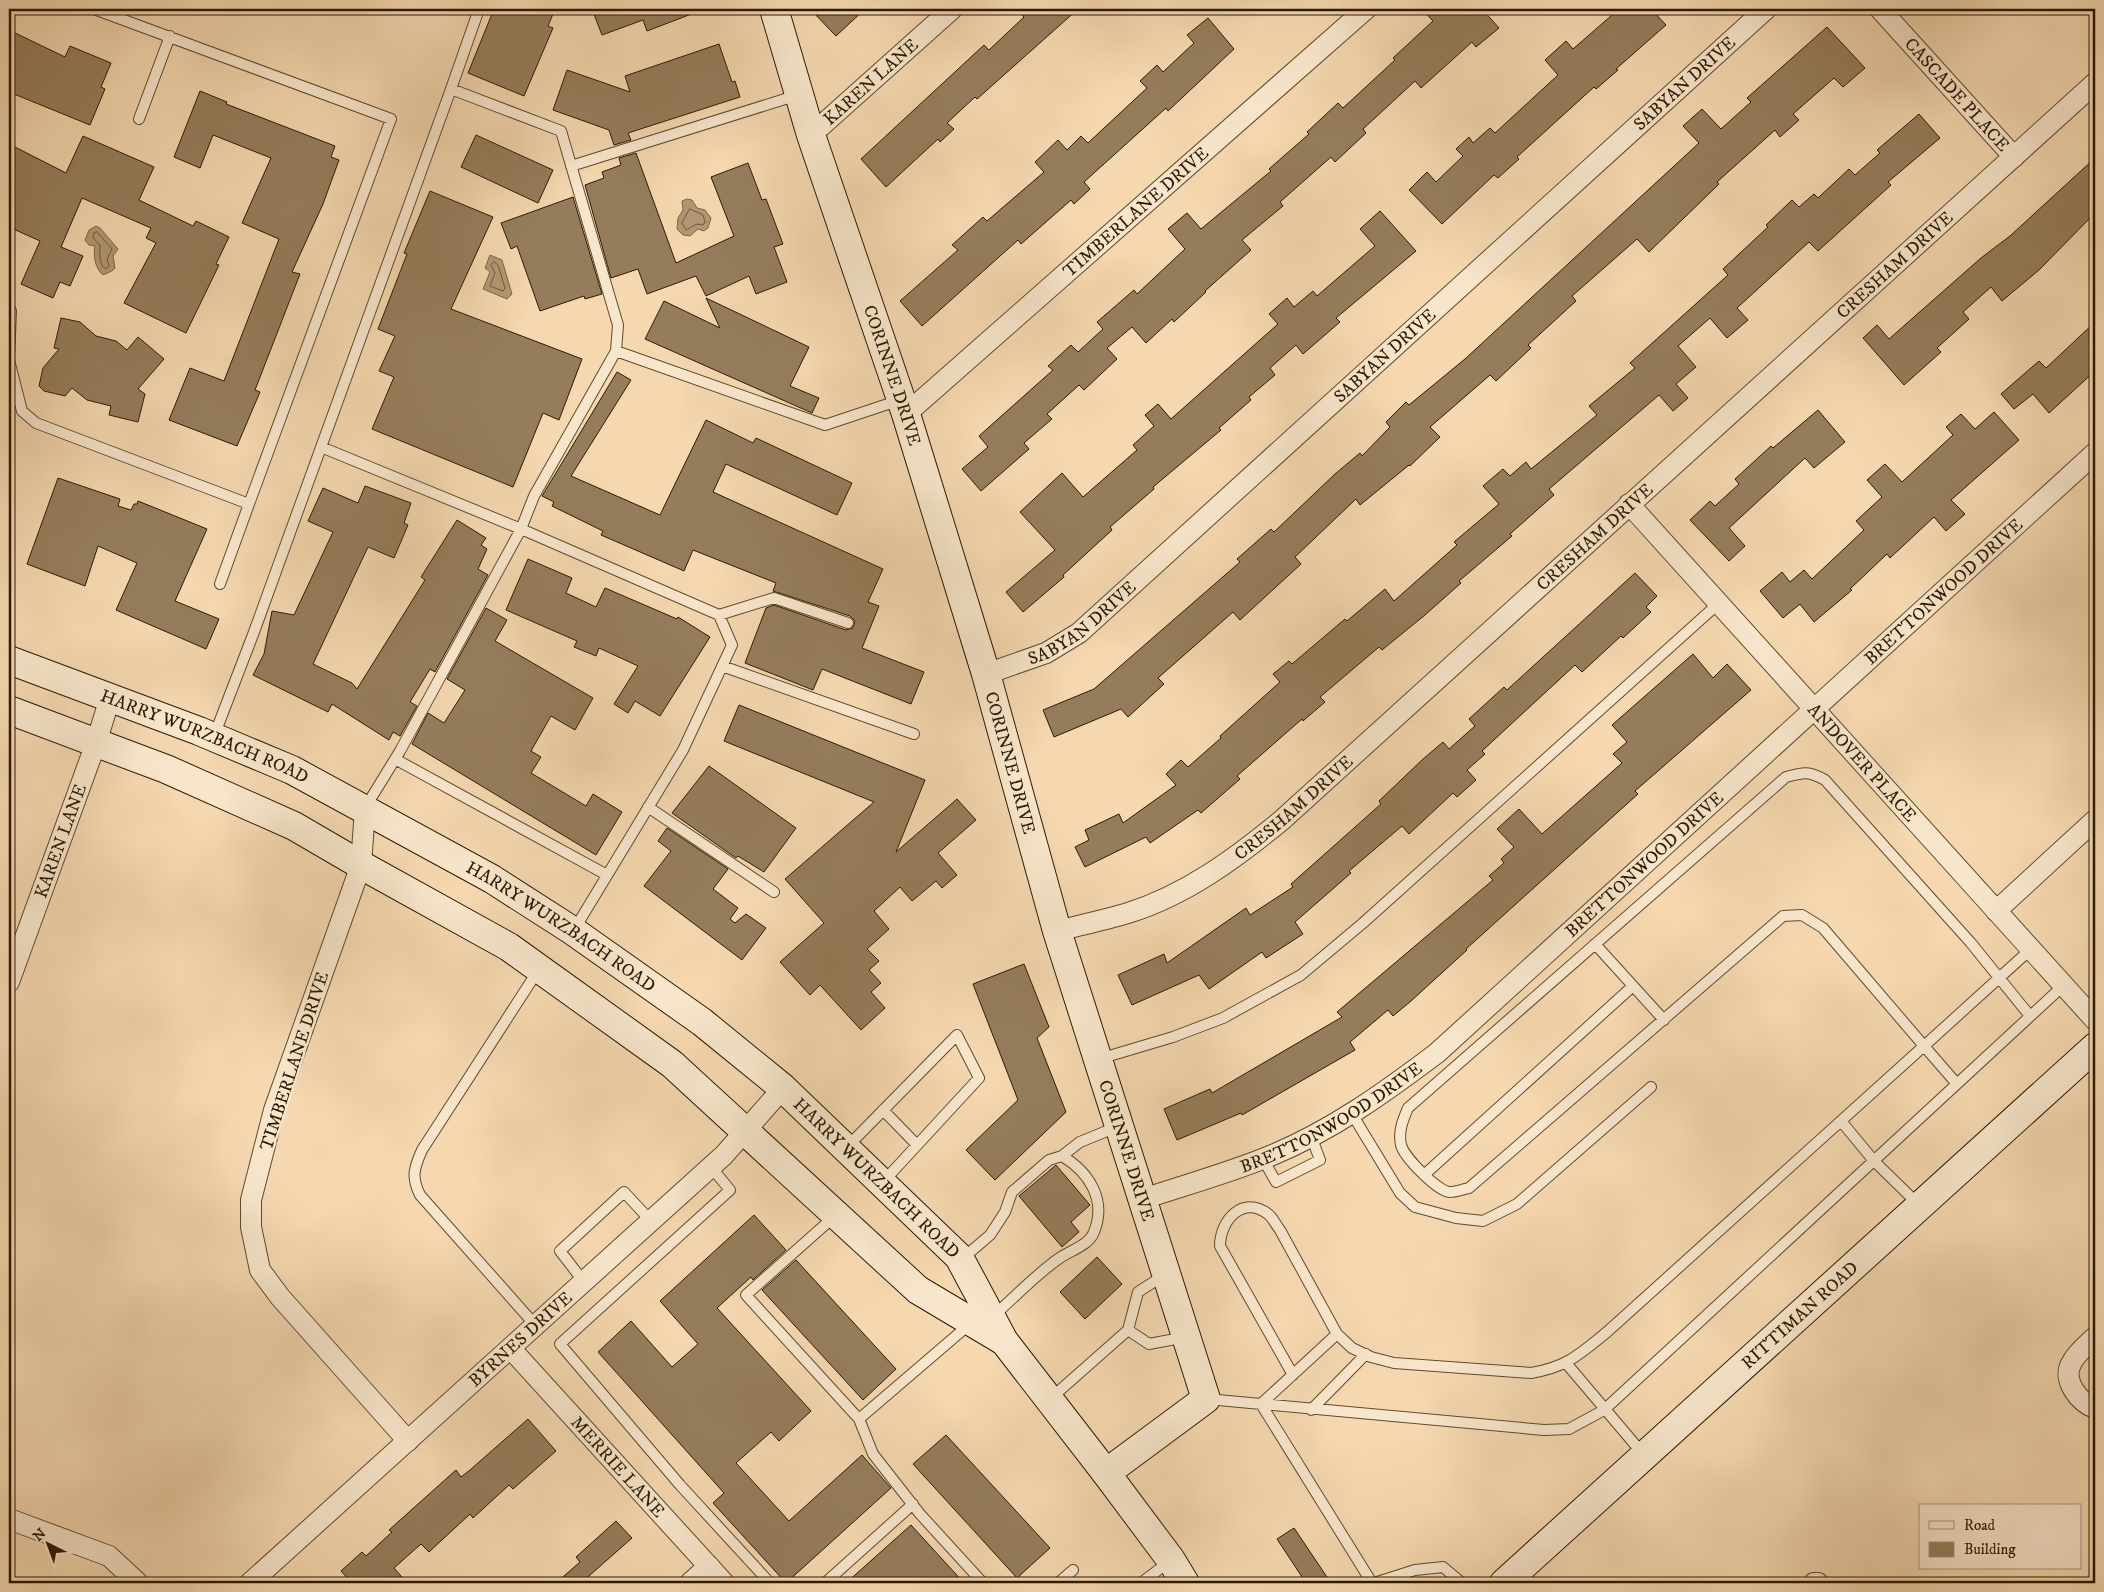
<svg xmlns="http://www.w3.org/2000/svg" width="2104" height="1592" viewBox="0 0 2104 1592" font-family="'IM FELL DW Pica',serif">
  <rect width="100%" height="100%" fill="#f5d8b0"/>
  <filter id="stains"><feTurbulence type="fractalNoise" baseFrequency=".004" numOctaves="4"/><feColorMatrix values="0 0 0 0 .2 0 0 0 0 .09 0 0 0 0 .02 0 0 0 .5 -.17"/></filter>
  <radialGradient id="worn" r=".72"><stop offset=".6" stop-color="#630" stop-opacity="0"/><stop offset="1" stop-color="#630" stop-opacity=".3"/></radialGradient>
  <!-- water -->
  <path fill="#b19774" stroke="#7c6546" d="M687 199 692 200 697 208 705 210 711 218 708 228 704 231 698 229 690 236 683 235 677 229 678 218 683 210 682 201Z
    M96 226 100 228 118 249 113 256 115 268 112 271 103 275C95 268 93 256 95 246L89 245 85 240 89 230Z
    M490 255 502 260 512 294 507 299 483 289 490 272 485 268Z"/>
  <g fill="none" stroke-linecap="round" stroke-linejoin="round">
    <!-- shore -->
    <path stroke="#6e583a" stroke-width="1" d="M690 209 703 215 705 222 703 225 697 224 686 230 682 223Z
      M97 232 112 249 107 259 109 266 106 269C98 265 100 252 100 245L93 238 94 233Z
      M494 262 498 265 505 288 503 291 490 286 495 273 491 265Z"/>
  </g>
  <!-- building -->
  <path fill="#957d5c" stroke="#2c1a01" d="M494 9H555L548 26 553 28 524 96 468 73Z
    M592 9H701L702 10 647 31 643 20 602 35Z
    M810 9H865L836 36Z
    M1016 9H1078L977 99 975 97 947 123 954 129 940 142 938 139 886 187 861 159 984 45 989 50 1024 17Z
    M1422 9H1482L1499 28 1476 47 1472 42 1421 88 1415 81 1363 129 1366 133 1335 162 1331 157 1280 202 1283 206 1242 240 1251 250 1205 291 1206 292 1174 322 1172 319 1146 343 1132 327 1107 348 1117 359 1084 390 1079 385 1047 414 1052 419 1024 443 1029 449 981 491 962 469 988 447 979 436 1053 370 1048 366 1071 345 1078 352 1103 329 1097 322 1134 290 1137 294 1185 249 1168 229 1187 213 1201 229 1271 171 1269 169 1309 134 1307 132 1338 103 1343 108 1395 60 1393 58 1433 21Z
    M1619 9H1651L1666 25 1616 69 1618 70 1596 89 1594 87 1517 157 1519 159 1498 178 1494 175 1442 224 1409 190 1427 172 1436 182 1463 156 1456 149 1469 137 1473 143 1490 128 1495 133 1558 75 1545 60 1566 41 1573 49Z
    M1208 18 1234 49 1168 111 1166 108 1084 182 1090 189 1074 204 1071 200 1021 244 1018 240 922 326 900 301 958 250 952 245 983 217 987 221 1044 172 1035 162 1058 140 1067 150 1081 136 1088 143 1147 88 1140 81 1157 65 1163 72 1194 43 1187 35Z
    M1827 27 1865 68 1843 87 1834 78 1793 114 1799 120 1780 137 1775 130 1717 182 1719 184 1649 252 1637 239 1572 296 1576 301 1528 345 1531 348 1496 381 1490 375 1430 427 1440 437 1410 466 1409 465 1360 505 1356 499 1295 557 1301 564 1240 620 1233 612 1158 678 1164 684 1128 717 1121 709 1054 737 1043 710 1094 689 1240 562 1237 559 1271 529 1274 532 1335 474 1360 453 1362 456 1390 427 1386 422 1406 402 1409 405 1465 359 1699 143 1683 126 1702 109 1721 129 1751 102 1747 98Z
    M9 30 65 57 70 46 111 63 101 87 105 89 90 125 9 92Z
    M719 44 732 82 735 81 740 97 628 133 631 140 614 145 609 130 553 110 567 70 630 92 625 76Z
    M200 91 227 102 226 104 335 146 331 157 339 160 323 204 292 272 300 274 255 390 260 392 237 446 169 420 190 368 224 381 279 239 242 223 271 158 213 135 200 168 174 157Z
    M1919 114 1940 138 1888 182 1891 185 1818 251 1809 242 1737 308 1748 320 1727 338 1710 318 1678 346 1696 367 1676 384 1688 398 1673 411 1659 395 1549 489 1554 495 1510 534 1512 536 1459 581 1461 583 1425 615 1382 650 1379 647 1320 697 1325 702 1303 721 1302 719 1237 776 1240 779 1201 813 1198 810 1150 843 1146 837 1085 867 1075 847 1089 840 1085 830 1119 814 1123 823 1176 785 1166 774 1181 760 1188 767 1221 738 1220 736 1280 682 1273 674 1289 661 1292 664 1345 619 1347 621 1385 589 1394 601 1457 545 1454 542 1499 504 1483 486 1503 469 1510 476 1526 462 1531 469 1597 415 1589 406 1635 368 1630 363 1728 275 1723 269 1768 227 1766 225 1792 200 1799 207 1814 194 1818 198 1849 169 1855 175 1880 153 1877 150Z
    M476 135 553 170 538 203 461 167Z
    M83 136 154 167 139 200 193 226 196 221 229 237 216 264 219 265 186 333 124 303 156 243 146 238 151 228 82 198 61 247 83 256 70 286 60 282 53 298 21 284 40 241 9 227V160L15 147 66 173Z
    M636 153 676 263 734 236 711 177 748 163 762 200 766 199 783 244 774 247 787 282 756 294 749 276 706 296 696 276 647 294 638 269 611 278 585 185 604 178 602 172 621 165 619 158Z
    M2095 158V213L2039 270 2002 301 1991 287 1963 312 1969 319 1937 348 1941 352 1904 385 1863 338 1877 325 1889 339 1981 258 2010 236Z
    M430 191 493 217 451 309 582 359 559 420 543 413 513 487 372 429 394 377 379 371 395 336 378 329 407 254 404 253Z
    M573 197 602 294 585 299 584 296 540 311 517 246 511 249 501 223Z
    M1380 211 1416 251 1336 318 1340 322 1303 354 1296 345 1270 368 1275 375 1249 397 1251 400 1219 428 1221 430 1153 487 1154 489 1110 527 1112 530 1063 575 1064 577 1023 612 1006 592 1055 550 1020 512 1062 473 1083 497 1137 450 1133 445 1154 426 1145 415 1158 404 1171 419 1278 324 1269 314 1287 298 1294 307 1313 291 1317 296 1375 246 1360 229Z
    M706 298 809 347 790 386 819 398 812 413 645 339 664 301 720 328Z
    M61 318 80 322 96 336 116 341 127 350 138 337 164 359 138 389 145 394 138 422 109 415 111 406 87 400 72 388 65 396 44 391 39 386 43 368 59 349 54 348Z
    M2095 322V371L2049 413 2033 394 2014 409 2001 394 2039 361 2046 368Z
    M617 372 631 380 571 476 660 515 706 420 753 443 756 438 852 483 837 515 726 464 713 492 883 569 868 602 879 606 862 648 924 672 911 704 822 669 813 690 745 663 766 608 774 605 846 630 853 628 855 621 850 616 773 591 776 583 693 550 684 571 601 535 603 531 552 506 554 502 542 496Z
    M1818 410 1845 442 1814 468 1805 458 1729 528 1745 546 1729 561 1690 520 1710 501 1715 506 1739 484 1735 479 1771 446 1773 448Z
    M1994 412 2019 440 1951 500 1965 514 1946 531 1934 517 1890 558 1887 554 1850 589 1852 590 1814 622 1800 604 1783 618 1760 591 1782 572 1790 582 1804 570 1812 579 1864 530 1856 521 1882 497 1867 480 1885 464 1902 482 1953 435 1946 427 1961 414 1975 429Z
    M58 478 120 499 118 506 131 510 134 504H137L138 501 207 529 175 601 219 619 206 649 116 610 137 563 98 546 85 586 27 564Z
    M365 486 411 503 404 523 408 525 394 558 368 547 313 664 352 683 357 689 425 580 421 577 457 520 486 538 481 545 487 549 478 569 488 575 435 672 430 669 410 702 417 706 400 736 393 732 389 740 332 704 328 712 253 675 264 654 272 611 294 615 333 532 308 521 323 488 358 503Z
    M528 559 572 578 566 593 596 607 605 588 677 619 678 617 710 637 660 716 635 701 628 713 614 704 638 666 599 648 596 656 574 647 577 641 506 610Z
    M1635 573 1657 596 1646 607 1651 612 1623 638 1621 636 1582 672 1575 665 1482 751 1485 754 1467 770 1476 780 1457 797 1453 793 1409 834 1402 826 1349 871 1351 873 1295 922 1303 934 1266 958 1262 952 1209 989 1199 975 1132 1005 1118 975 1164 954 1167 963 1246 908 1250 915 1293 887 1291 884 1381 804 1379 801 1423 759 1443 742 1449 749 1475 726 1469 719 1504 687 1507 690Z
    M486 608 507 620 495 641 593 698 575 730 551 716 531 751 541 757 531 773 586 806 593 794 622 812 596 855 412 744 428 713 444 723 465 690 447 679Z
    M1693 654 1713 678 1727 664 1751 690 1635 791 1638 794 1466 949 1467 950 1411 1001 1393 1016 1388 1010 1350 1042 1355 1050 1242 1115 1241 1113 1177 1140 1164 1109 1210 1089 1212 1093 1342 1017 1337 1012 1493 880 1489 876 1504 863 1501 859 1514 847 1497 829 1519 809 1542 834 1622 763 1613 754 1627 742 1612 725Z
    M739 705 925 780 896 852 957 799 976 820 938 853 957 875 942 888 936 881 912 901 900 887 874 911 889 929 867 949 879 961 869 970 881 983 871 992 885 1008 861 1030 820 985 810 995 780 962 824 923 785 879 874 802 724 741Z
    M709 766 796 828 764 872 738 856 736 858 672 813Z
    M667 828 728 869 713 889 738 908 730 919 735 923 746 914 766 928 742 960 644 886 671 851 658 841Z
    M1024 964 1049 1027 1037 1038 1066 1112 995 1180 966 1150 1018 1100 973 984Z
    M1056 1165 1090 1205 1071 1222 1079 1232 1062 1247 1019 1196Z
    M754 1215 786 1250 753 1280 751 1277 717 1308 811 1411 779 1441 771 1432 736 1463 789 1521 862 1455 891 1488 786 1583 713 1503 724 1493 598 1352 631 1321 672 1367 698 1344 660 1301Z
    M1097 1257 1122 1284 1085 1319 1060 1292Z
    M796 1260 896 1369 863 1400 762 1290Z
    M528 1419 556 1451 513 1489 509 1485 473 1518 470 1514 429 1552 421 1544 394 1568 407 1583H352L341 1571 362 1552 366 1556 392 1532 389 1530 456 1470 461 1477 470 1470Z
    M946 1435 1050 1548 1017 1578 913 1464Z
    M616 1521 632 1538 581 1583H556L580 1562 576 1557Z
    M911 1525 964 1583H846Z
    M1294 1528 1331 1583H1306L1277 1539Z"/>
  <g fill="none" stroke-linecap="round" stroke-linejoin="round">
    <!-- lane casing -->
    <g stroke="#5e4a2d" stroke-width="12">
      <path id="lane" d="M479 9 451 89 561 131 618 325 616 351 825 425 900 400
        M139 119 170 36
        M571 166 798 95
        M9 307 11 311 9 359
        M616 351 534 496 521 529 719 615 774 598 848 623
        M9 360 22 411 36 423 249 504 391 119 94 9
        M321 447 521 529 400 751 365 808
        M220 584 249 504
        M722 666 914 734
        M214 736 254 632 451 89
        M395 759 607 875
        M648 807 774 892
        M574 930 683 750 732 645 719 615
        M1595 944 1664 1020
        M2030 1016 1971 943 1825 780C1809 771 1804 772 1786 777L1408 1108C1403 1120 1398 1131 1401 1145 1404 1157 1438 1192 1450 1192 1457 1192 1463 1189 1469 1188L1783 916 1802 915 1823 928 1924 1046 2031 949
        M1099 1059 1173 1037 1223 1018 1301 975 1363 923 1719 603
        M883 1110 917 1145
        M1352 1114 1400 1193 1415 1207 1456 1218 1483 1221 1517 1204 1651 1087
        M1841 1121 1874 1161 1918 1204
        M847 1147 957 1035 979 1078 883 1182
        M1062 1156 1080 1142 1119 1126
        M1263 1159 1276 1182 1320 1160 1311 1136
        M711 1167 730 1190 560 1344 680 1485 770 1583
        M1424 1175 1633 986
        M836 1215 746 1295 859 1419 971 1323
        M962 1259 990 1235 1005 1212 1012 1192 1049 1160 1062 1156C1089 1172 1107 1200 1094 1232 1089 1245 1072 1250 1061 1257 1036 1274 1014 1298 992 1317
        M1166 1274 1138 1292 1128 1330 1149 1344 1186 1337
        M584 1282 560 1251 624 1192 651 1221
        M536 1326 420 1195C411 1177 414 1168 422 1150L539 969
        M1566 1363 1643 1454
        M1293 1375 1220 1246C1220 1220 1243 1195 1268 1214 1273 1218 1276 1225 1280 1230L1337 1334
        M1050 1399 1128 1330
        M1207 1399 1544 1430 1569 1429 1604 1410 2064 985
        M1311 1410 1366 1354
        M859 1419 873 1454 920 1514 983 1583
        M825 1583 913 1504
        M1058 1583 1073 1570
        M1141 1583 1170 1561
        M1372 1583 1261 1404 1337 1334 1352 1348 1371 1357 1394 1363 1531 1373C1567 1367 1580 1354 1607 1332L1924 1046 1957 1084
        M1374 1583 1415 1570 1443 1567 1462 1583"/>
    </g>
    <!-- street casing -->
    <g stroke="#5e4a2d" stroke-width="22">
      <g id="street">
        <path id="s1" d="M1880 9 2014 157"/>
        <path id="s2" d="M811 135 952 9"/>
        <path id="s3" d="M906 414 1366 9"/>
        <path id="s4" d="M1629 504 2095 1020"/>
        <path id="s5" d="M986 674 1046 653 1079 633 1766 9"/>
        <path d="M365 809 361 865 274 1110 251 1200V1227L260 1270 280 1297 408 1441"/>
        <path d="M1996 911 2095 820"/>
        <path id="s6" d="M1057 931C1081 925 1105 920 1128 913 1186 895 1236 858 1282 820L2095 83"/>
        <path id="s7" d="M9 982 96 743 110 698"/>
        <path id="s8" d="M1143 1199C1185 1185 1229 1173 1270 1156 1331 1131 1384 1093 1437 1053L2095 453"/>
        <path d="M2095 1337C2087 1345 2076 1353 2071 1364 2062 1381 2080 1403 2095 1408"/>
        <path id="s9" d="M511 1349 724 1583"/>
        <path d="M9 1519 109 1556 138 1583"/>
        <path id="s10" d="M250 1583 724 1155 783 1088"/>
        <path d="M690 1583 709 1566"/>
        <path d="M1814 1583H1818"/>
      </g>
    </g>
    <!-- secondary casing -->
    <g stroke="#2c1a01" stroke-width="30">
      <g id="secondary">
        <path id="s11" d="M774 9 811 135 906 414 986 674 1057 931 1206 1399 1106 1473"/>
        <path id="s12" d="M9 660 199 731 292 770 492 879 573 931 702 1022 783 1088 959 1257 1004 1341 1106 1473 1171 1560 1185 1583"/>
        <path d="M9 710 166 769 294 826 361 865 509 947 672 1064 918 1290 1002 1340"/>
        <path id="s13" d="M1504 1583 2095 1047"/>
      </g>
    </g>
    <!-- lane -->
    <use href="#lane" stroke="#f8e6cc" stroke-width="10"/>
    <!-- street -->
    <use href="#street" stroke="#f8e6cc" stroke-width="20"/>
    <!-- secondary -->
    <use href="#secondary" stroke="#f8e6cc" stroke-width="28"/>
  </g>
  <g text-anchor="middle" stroke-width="5" stroke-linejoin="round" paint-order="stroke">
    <!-- street labels -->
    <g font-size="18" fill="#2c1a01" stroke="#f8e6cc">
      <text dy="6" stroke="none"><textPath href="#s2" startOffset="80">KAREN LANE</textPath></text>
      <text dy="6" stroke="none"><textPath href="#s5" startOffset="920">SABYAN DRIVE</textPath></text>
      <text dy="6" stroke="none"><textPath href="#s1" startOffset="115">CASCADE PLACE</textPath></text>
      <text dy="6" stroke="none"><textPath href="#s3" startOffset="306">TIMBERLANE DRIVE</textPath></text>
      <text dy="6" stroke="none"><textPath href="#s6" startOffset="1081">CRESHAM DRIVE</textPath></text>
      <text dy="6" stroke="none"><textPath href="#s5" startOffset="515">SABYAN DRIVE</textPath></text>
      <text dy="6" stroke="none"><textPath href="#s11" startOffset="385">CORINNE DRIVE</textPath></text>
      <text dy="6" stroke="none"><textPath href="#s6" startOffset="676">CRESHAM DRIVE</textPath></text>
      <text dy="6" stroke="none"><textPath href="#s8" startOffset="1016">BRETTONWOOD DRIVE</textPath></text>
      <text dy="6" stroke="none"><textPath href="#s5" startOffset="110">SABYAN DRIVE</textPath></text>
      <text dy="6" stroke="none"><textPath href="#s12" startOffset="210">HARRY WURZBACH ROAD</textPath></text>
      <text dy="6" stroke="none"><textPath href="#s11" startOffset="790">CORINNE DRIVE</textPath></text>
      <text dy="6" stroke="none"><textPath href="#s4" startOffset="348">ANDOVER PLACE</textPath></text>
      <text dy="6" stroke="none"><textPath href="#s6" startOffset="271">CRESHAM DRIVE</textPath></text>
      <text dy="6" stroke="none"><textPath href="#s7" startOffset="150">KAREN LANE</textPath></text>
      <text dy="6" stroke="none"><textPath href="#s8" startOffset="611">BRETTONWOOD DRIVE</textPath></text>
      <text dy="6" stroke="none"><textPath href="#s12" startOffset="615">HARRY WURZBACH ROAD</textPath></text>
      <text transform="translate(294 1061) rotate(-72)" y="6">TIMBERLANE DRIVE</text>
      <text dy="6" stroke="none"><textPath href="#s8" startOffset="206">BRETTONWOOD DRIVE</textPath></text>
      <text dy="6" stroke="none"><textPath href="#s11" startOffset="1195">CORINNE DRIVE</textPath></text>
      <text dy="6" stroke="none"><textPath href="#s12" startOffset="1020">HARRY WURZBACH ROAD</textPath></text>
      <text dy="6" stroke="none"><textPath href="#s13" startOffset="399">RITTIMAN ROAD</textPath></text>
      <text dy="6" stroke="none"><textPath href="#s10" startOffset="364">BYRNES DRIVE</textPath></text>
      <text dy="6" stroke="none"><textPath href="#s9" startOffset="159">MERRIE LANE</textPath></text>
    </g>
  </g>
  <!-- margin -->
  <rect width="2104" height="1592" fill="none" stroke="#f5d8b0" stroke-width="30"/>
  <rect x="10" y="10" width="2084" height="1572" fill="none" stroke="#2c1a01" stroke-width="2.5"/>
  <rect x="15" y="15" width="2074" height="1562" fill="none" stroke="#2c1a01"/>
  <!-- legend -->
  <rect x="1919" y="1504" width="162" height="65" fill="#f8e6cc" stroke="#a6947b"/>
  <rect x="1929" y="1521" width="25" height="8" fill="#f8e6cc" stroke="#a6947b"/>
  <text x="1964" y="1530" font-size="15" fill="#2c1a01">Road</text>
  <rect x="1929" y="1542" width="25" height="15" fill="#957d5c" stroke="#a6947b"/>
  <text x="1964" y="1554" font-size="15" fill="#2c1a01">Building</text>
  <!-- north arrow -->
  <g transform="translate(48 1544) rotate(318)" stroke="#f8e6cc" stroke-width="4" paint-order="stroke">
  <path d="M0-4L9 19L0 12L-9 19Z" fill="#2c1a01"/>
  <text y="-8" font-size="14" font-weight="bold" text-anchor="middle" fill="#2c1a01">N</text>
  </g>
  <rect width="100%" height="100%" filter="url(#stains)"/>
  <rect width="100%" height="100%" fill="url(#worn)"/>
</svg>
